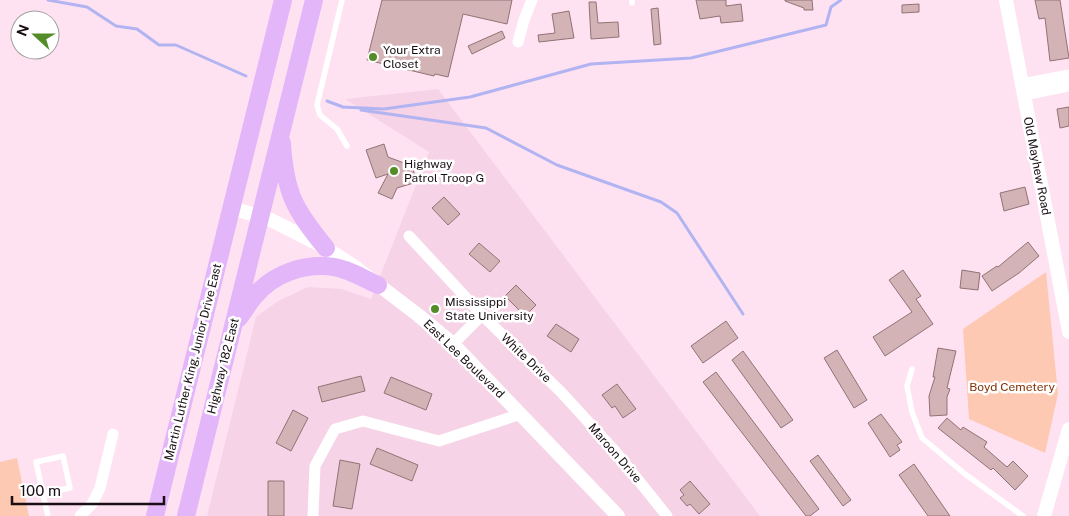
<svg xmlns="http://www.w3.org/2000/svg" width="1069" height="516" viewBox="0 0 1069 516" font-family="'Public Sans',sans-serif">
  <rect width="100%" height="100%" fill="#ffe2f2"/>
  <!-- built -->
  <path fill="#f7d3e7" d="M438 89 760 516H207L256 317 278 301 308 287 342 289 371 299 429 152 345 99Z"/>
  <!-- green -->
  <path fill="#fec9b2" d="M1046 272 1058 394 1045 453 969 419 963 329Z
    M17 458 29 516H0V462Z"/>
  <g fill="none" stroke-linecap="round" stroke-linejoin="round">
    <!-- stream -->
    <path stroke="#b2b4f2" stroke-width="3" d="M48 0 87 7 116 26 137 29 159 45H176L246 76
      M327 101 343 107
      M342 107 384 109 470 97 591 64 691 58 826 25 831 7 841 0
      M361 110 486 128 557 165 661 202 677 213 743 314"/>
  </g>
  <!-- building -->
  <path fill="#d3b3b5" stroke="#917375" d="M382 0H512L507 24 463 14 448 77 435 74 434 76 367 60Z
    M696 0H726V6L741 4 743 21 721 23 720 16 700 19Z
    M785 0H812L813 10H804V8L785 1Z
    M1035 0H1060L1069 58 1050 61 1045 18 1039 19Z
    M589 2H596L598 23 618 22 619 37 591 39Z
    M919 4V12L902 13V5Z
    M658 8 661 44 654 45 651 9Z
    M569 11 574 38 539 42 538 35 555 33 552 14Z
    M502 31 505 38 472 54 468 46Z
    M1069 107V126L1060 128 1057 109Z
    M384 144 388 157 412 166 417 182 397 188 392 199 378 193 388 174 376 178 366 150Z
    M1025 187 1029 204 1004 211 1000 193Z
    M444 197 460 214 448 225 432 208Z
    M1028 242 1039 256 1019 273 992 291 982 276 997 266 998 267Z
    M479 243 500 261 490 272 469 254Z
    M903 270 921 296 916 299 933 324 885 356 873 337 912 312 889 280Z
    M962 270 980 273 978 290 960 288Z
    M516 285 536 305 525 316 505 296Z
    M726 321 738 338 703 363 691 346Z
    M556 324 579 339 571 352 547 336Z
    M938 348 956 351 947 388 950 389 947 397V415L930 416 929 396 935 377H933Z
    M837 350 867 400 854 408 824 358Z
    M743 351 793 420 781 428 732 360Z
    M716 372 819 509 810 516H806L703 382Z
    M361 376 365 391 322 402 318 387Z
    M391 377 432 394 426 410 384 393Z
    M617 384 636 409 623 418 615 406 612 408 602 395Z
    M293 410 308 418 291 451 276 443Z
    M881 414 902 442 897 445 900 450 890 457 868 423Z
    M947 418 961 430 963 427 987 442 984 447 1007 467 1013 461 1028 476 1015 490 993 468 991 470 938 428Z
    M377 448 418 465 412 481 370 464Z
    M818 455 851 500 843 506 810 461Z
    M340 460 360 464 352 509 333 506Z
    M914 464 950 516H928L899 475Z
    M268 481H284V516H268Z
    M690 481 710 504 699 514 690 504 687 506 680 498 684 495 680 490Z"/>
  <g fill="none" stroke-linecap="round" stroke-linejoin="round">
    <!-- service -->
    <path stroke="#fff" stroke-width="5.5" d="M342 0 317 105 320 115 337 129 347 146
      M632 0V3
      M912 369 907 386 912 412 922 438 965 474 1023 516
      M42 494 70 488 63 456 36 462 48 516"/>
    <!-- minor -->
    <path stroke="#fff" stroke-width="11" d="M518 42 524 20 532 0
      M1022 84 1069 75
      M1024 95 1069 86
      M409 236 482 315 561 392 615 451 667 516
      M453 344 482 315
      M80 516 92 504 100 488 113 434
      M313 516 315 466 335 429 363 421 439 441 521 414"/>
    <!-- tertiary -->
    <path stroke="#fff" stroke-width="14" d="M1006 0 1069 332
      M232 208 271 220 326 248 355 267 418 315 453 344 618 516
      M1044 516 1069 429"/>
    <!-- primary -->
    <path stroke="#e3b6fa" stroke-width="18" d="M282 143C285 194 295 210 326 248
      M238 319C244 312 248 304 254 297 273 273 305 263 334 267 349 269 364 279 378 285
      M155 516 283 0
      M186 516 314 0"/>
  </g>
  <!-- markers -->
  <g fill="#548c28" stroke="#fff" stroke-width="2">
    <circle cx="373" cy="57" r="5"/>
    <circle cx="394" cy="171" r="5"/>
    <circle cx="435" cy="309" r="5"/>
  </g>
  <g text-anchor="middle" stroke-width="5" stroke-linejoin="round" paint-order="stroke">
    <!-- poi labels -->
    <g font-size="12" fill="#180e14" stroke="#fff" text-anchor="start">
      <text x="383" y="54">Your Extra<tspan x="383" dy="14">Closet</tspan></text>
      <text x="404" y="168">Highway<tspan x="404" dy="14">Patrol Troop G</tspan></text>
      <text x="445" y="306">Mississippi<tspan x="445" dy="14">State University</tspan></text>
    </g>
    <!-- street labels -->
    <g font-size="12" fill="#180e14" stroke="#fff">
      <text transform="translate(1037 166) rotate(79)" y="4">Old Mayhew Road</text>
      <text transform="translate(526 358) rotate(44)" y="4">White Drive</text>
      <text transform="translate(464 359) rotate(44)" y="4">East Lee Boulevard</text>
      <text transform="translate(193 362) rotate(-76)" y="4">Martin Luther King, Junior Drive East</text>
      <text transform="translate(223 366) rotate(-76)" y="4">Highway 182 East</text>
      <text transform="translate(615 453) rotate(49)" y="4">Maroon Drive</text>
    </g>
    <!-- park labels -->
    <g font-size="12" fill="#803307" stroke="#fff">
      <text x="1012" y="391">Boyd Cemetery</text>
    </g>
  </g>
  <!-- north arrow -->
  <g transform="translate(35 35) rotate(291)"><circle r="24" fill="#ffffff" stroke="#a39fa1"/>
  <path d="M0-4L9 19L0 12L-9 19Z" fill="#548c28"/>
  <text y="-8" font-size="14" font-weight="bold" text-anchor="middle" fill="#180e14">N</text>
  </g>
  <!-- scale -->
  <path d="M12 496v8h152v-8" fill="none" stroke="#180e14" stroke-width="2.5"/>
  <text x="20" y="496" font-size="15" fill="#180e14" stroke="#ffffff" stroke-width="4" paint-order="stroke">100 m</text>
</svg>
